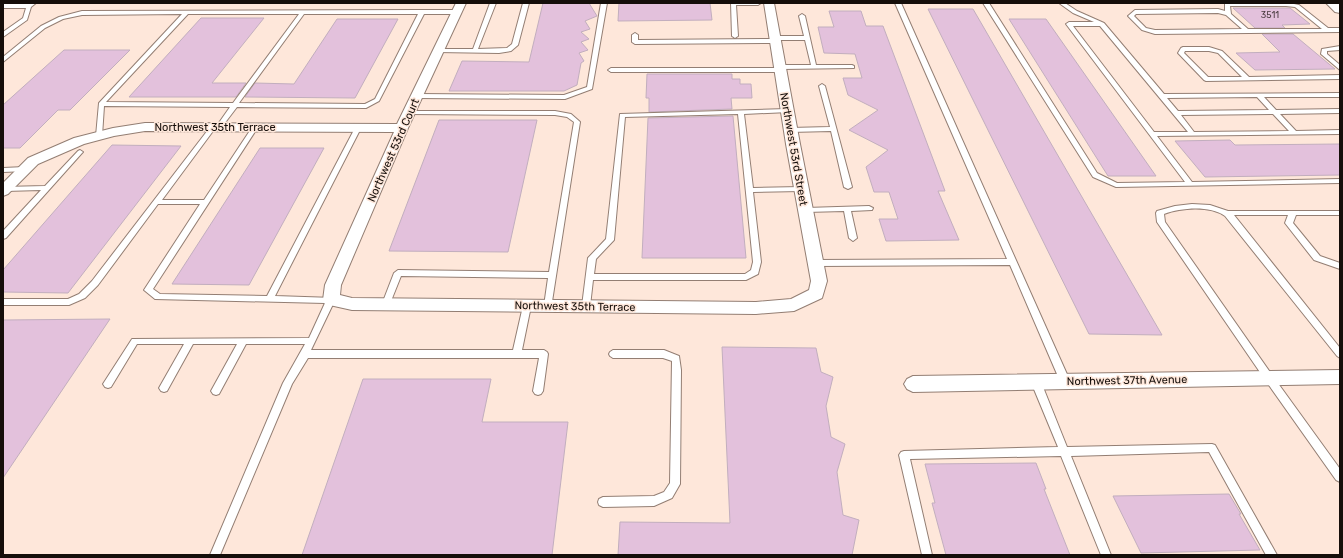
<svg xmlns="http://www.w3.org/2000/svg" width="1343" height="558" viewBox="0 0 1343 558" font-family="Rubik,sans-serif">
  <rect width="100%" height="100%" fill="#fee7da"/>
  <!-- building -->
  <path fill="#e3c1dc" stroke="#c2aebe" d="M543 3H589L597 16 585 21 590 29 581 32 589 39 581 42 588 50 579 53 584 61 581 63 577 85 564 91H449L462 61 529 62Z
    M619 3H710L712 20 618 21Z
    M1233 8H1290L1310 24 1282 25 1285 28H1255Z
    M928 9H973L1162 335 1089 334Z
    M829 11H861L866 26H883L945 191H938L959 240 886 241 879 219H898L889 192H874L866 167 888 150 849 130 878 110 848 95 843 78H862L855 54 824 53 818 27H834Z
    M201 18H264L212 83H246L236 97H129Z
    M337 19H398L355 98 245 97 255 83 294 84Z
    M1009 19H1046L1156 176H1108Z
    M1262 34H1293L1335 69 1255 70 1236 53 1280 52Z
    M64 50H130L70 110H58L20 148H3V105Z
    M647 74H732V79H740V84H751L752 98H731L732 109 649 112V98H646Z
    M733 116 746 258H642L648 118Z
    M439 120H537L508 252 389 251Z
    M1230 140 1235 145 1340 144V175L1205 177 1175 141Z
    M112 145 181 146 68 293 3 292V270Z
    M260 148H324L249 285 172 284Z
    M110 319 3 478V320Z
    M722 347 816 348 821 372 833 377 826 406 831 437 845 444 837 472 843 515 859 520 852 555H618L620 522 730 523Z
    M363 379H491L482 422H568L552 555H302Z
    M1036 463 1046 489H1044L1070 555H946L932 503H935L925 464Z
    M1229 494 1241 514H1239L1260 550 1141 553 1113 496Z"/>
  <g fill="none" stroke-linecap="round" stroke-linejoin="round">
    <!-- service casing -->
    <g stroke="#937e73" stroke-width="2">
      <path id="service" d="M30 3H36L31 7 27 20 3 37V32L23 18 26 8H3V4H28Z
        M490 3H496L478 49 507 48 512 44 523 3H529L518 45 511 51 499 53 437 52 436 51 439 49H473Z
        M601 3H607L592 89 565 99 418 98 415 96 418 94 564 95 587 87Z
        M731 3H761L758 5H736L738 36 735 38 732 36Z
        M895 3H901L1070 381 1068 384 1065 385 1062 384 1060 381 1010 265 816 266 812 263 816 260 1007 259Z
        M983 3H989L1097 173 1117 183 1185 182 1066 24 1069 22H1094L1073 13 1059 3H1065L1077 11 1104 23 1164 94 1340 93V97H1264L1276 110 1340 109V113L1280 114 1296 131 1340 130V134L1157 136 1192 182 1340 179V183L1116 187 1093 177ZM1073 26H1100L1188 132H1154ZM1257 97 1269 110 1178 111 1167 98ZM1273 114 1289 131 1194 132 1181 115Z
        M1225 3H1289L1299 5 1328 28H1340V32L1155 34 1142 30 1128 16 1135 10 1218 9 1225 11ZM1230 6H1286L1295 7 1322 29H1248L1231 14ZM1218 13 1226 15 1242 29 1155 30 1146 28 1134 16 1136 14Z
        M422 10H457L460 12 457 14H424L379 101 366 108 237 107 221 128 216 127 162 200H204L253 126 255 125 258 127 153 289 160 294 267 296 355 128 356 127H360L361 128 275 296 334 298 335 300 311 350H513L523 306 524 304H530L531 306 522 350H544L547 352 548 354 543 391 541 394 538 395 535 394 533 391 539 358H308L292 384 220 555H210L283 383 305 344H246L219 394 216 395 213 394 211 391 237 344H193L167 391 164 392 161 391 159 388 184 344H137L111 387 108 388 105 387 103 384 132 339 309 338 325 303 155 299 144 290 200 204H158L98 285 85 298 69 305H3V299H68L79 294 92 281 211 126 216 127 230 107 104 106 102 136 99 138 96 136 99 103 182 14 82 15 63 19 45 28 3 62V57L41 26 59 17 82 11ZM188 14H299L233 103 106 102ZM304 14H418L375 99 365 104 239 103Z
        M802 14 805 16 816 65H852L854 66V68L782 69 783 70 780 72H611L608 70 611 68H778L777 67 780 65H811L805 40H776L778 41 775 43 635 44 632 42V35L635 33 638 35V40L773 39 771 38 774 36H804L799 16Z
        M1340 46V50L1327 51V54L1340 65V70L1321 54 1322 49Z
        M1183 47H1209L1222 51 1249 77 1340 75V79L1206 81 1204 80 1178 53 1181 48ZM1185 51H1209L1218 53 1242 77H1208L1184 53Z
        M822 84 825 86 852 187 848 189 844 187 831 131 790 132 787 130 790 128 830 127 819 86Z
        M787 109 789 110V112L744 114 753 188 801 187 805 189 801 191 753 192 761 262 758 274 746 280H593L590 306 589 308H583L582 306 588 258 606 239 620 114ZM738 114 753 262 751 270 745 274H594L596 259 614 240 625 117Z
        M410 111H555L571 114 579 121 580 122 551 308H545L544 306 548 278 401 276 389 306H383L382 304 394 273 398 270 549 272 574 122 567 117 555 115 408 114 407 113Z
        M80 150 83 152 82 153 6 238 3 239V231L41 190 5 191H3V187L45 186 78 151Z
        M25 167 28 169 27 171 3 172V168Z
        M1192 204 1210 205 1228 211H1340V215H1296L1293 223 1320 256 1340 263V269L1314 260 1285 223 1288 215H1234L1340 348V358L1337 356 1225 216C1209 205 1181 208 1164 214L1165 222 1272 375 1340 469V482L1336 480 1266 381 1157 222 1156 213 1157 211 1175 206Z
        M869 206 873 208 872 210 851 211 857 238 853 241 849 238 844 211 806 212 802 210 806 208Z
        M613 350H664L679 356 681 370 680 484 672 498 654 506 603 507 599 505 598 502 599 499 603 497 654 496 664 492 670 483 672 361 663 358H613L610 356 609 354 610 352Z
        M1036 378 1039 379 1041 382 1067 447 1212 444 1215 445 1277 555H1266L1209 452 1071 456 1111 555H1101L1061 456 910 459 932 555H922L899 455 901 452 904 451 1058 447 1031 382 1033 379Z"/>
    </g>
    <!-- minor casing -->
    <g stroke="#937e73" stroke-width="2">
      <path id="minor" d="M456 3H466L408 128 341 285 340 295 352 298 756 302 791 299 809 290 811 281 786 144 764 3H774L800 144 827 281 822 298 794 311 756 314 352 310 325 304 323 300 325 285 394 132 145 131 114 136 84 144 38 164 8 194 3 196V183L28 158 74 138 113 128 145 123 397 124Z
        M1340 370V384L913 392 907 389 904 384 907 379 913 376Z"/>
    </g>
    <!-- trunk casing -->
    <g stroke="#937e73" stroke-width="2">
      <path id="trunk" d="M1326 3H1340V13L1335 12Z"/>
    </g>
    <!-- service -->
    <use href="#service" fill="#fff" fill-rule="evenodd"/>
    <!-- minor -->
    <use href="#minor" fill="#fff" fill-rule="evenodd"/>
    <!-- trunk -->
    <use href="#trunk" fill="#fff" fill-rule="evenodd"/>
  </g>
  <g text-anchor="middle" stroke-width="3" stroke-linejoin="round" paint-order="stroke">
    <!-- number labels -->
    <g font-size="9" fill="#483b3e">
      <text x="1270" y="18">3511</text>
    </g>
    <!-- street labels -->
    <g font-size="11" fill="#150e0a" stroke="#fee7da">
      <text x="215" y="131">Northwest 35th Terrace</text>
      <text transform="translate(794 149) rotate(80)" y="4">Northwest 53rd Street</text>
      <text transform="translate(393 150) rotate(-66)" y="4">Northwest 53rd Court</text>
      <text transform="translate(575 306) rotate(1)" y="4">Northwest 35th Terrace</text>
      <text transform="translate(1127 380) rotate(-1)" y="4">Northwest 37th Avenue</text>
    </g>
  </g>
  <!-- border -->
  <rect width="1343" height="558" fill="none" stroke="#150e0a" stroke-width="8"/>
</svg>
